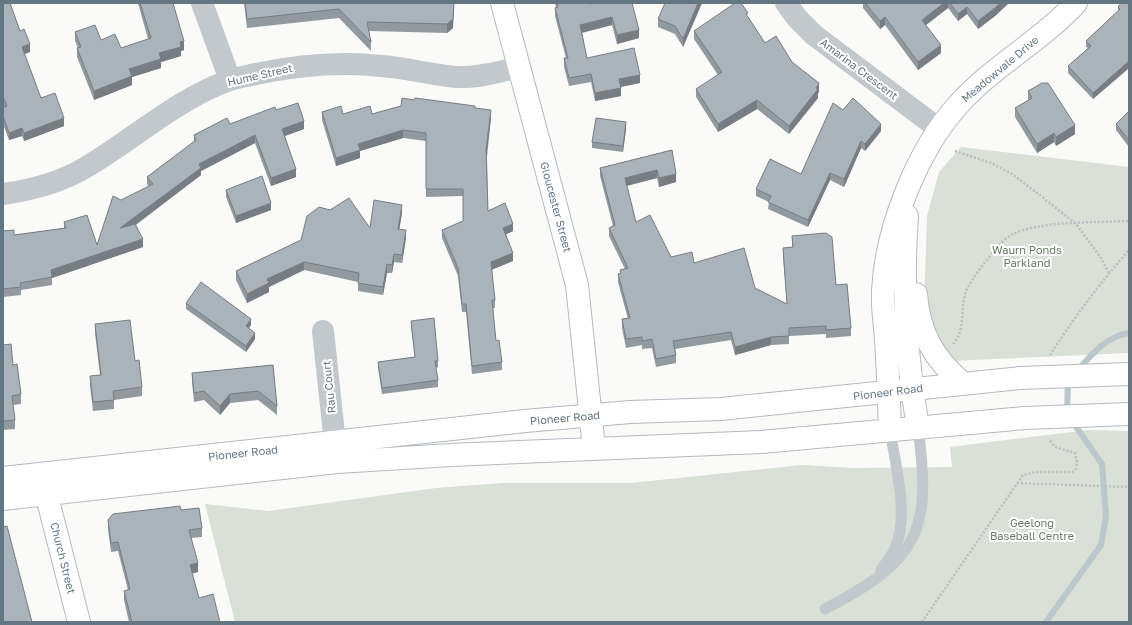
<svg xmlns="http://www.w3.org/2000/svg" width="1132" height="625" viewBox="0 0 1132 625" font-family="'Golos Text',sans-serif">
  <rect width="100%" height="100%" fill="#fafaf8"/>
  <!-- green -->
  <path fill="#dadfd7" d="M961 147 1129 167V353L950 361 924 308 927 216 939 172Z
    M1088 430 1129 431V622H235L205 504 268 511 436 488 503 483H631L802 465 852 468 952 467 950 447Z"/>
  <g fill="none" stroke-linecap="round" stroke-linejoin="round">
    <!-- stream -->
    <path stroke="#bbc7cb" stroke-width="6" d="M1078 370C1092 354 1107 336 1129 333
      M1067 414 1068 381
      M1046 622 1101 545 1106 516 1102 464 1072 421"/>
    <!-- secondary casing -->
    <g stroke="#b3babf" stroke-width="24">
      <path id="secondary" d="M502 3 577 285 594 448
        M907 216C902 287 906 358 918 428
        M916 294C919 333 934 360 964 384
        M890 430C889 400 888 370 886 340 885 324 882 307 883 291 886 229 917 150 959 104 993 66 1041 41 1076 3
        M3 478 525 421 630 412 721 409 1020 378
        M43 481 79 622
        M3 499 337 462 451 455 761 442 1025 418"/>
    </g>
    <!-- path -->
    <path stroke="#bbbfc2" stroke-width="2.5" stroke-dasharray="2 2" stroke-linecap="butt" d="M955 151 991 163 1012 174 1037 193 1076 224 1101 258 1109 273
      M953 344C967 329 959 306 967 289 972 279 979 270 986 261 994 252 1001 241 1011 235 1040 220 1096 223 1129 221
      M1050 355C1074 318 1100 283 1129 250
      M1017 483 1129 487
      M922 622 1023 475 1035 472H1073L1076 469 1077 462 1075 453 1055 447 1049 439"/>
    <!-- lane -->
    <path stroke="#c3c8cc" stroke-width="11" d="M881 570C886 562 893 555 896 546 909 513 895 464 890 430
      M825 609C919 560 932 532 918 428"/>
    <!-- street -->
    <path stroke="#c3c8cc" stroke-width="22" d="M202 3 230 80
      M786 3 797 18 814 35 939 129
      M3 194C33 190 62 182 88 166 135 138 177 99 230 80 238 77 248 76 256 74 298 65 339 61 382 66 407 68 432 75 457 77 477 78 499 72 519 67
      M323 331 335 443"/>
    <!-- secondary -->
    <use href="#secondary" stroke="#fff" stroke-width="22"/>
    <!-- secondary-bridge casing -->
    <g stroke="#b3babf" stroke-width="24" stroke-linecap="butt">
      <path id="secondary-bridge" d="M1020 378 1129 374
        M1025 418 1129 414"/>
    </g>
    <!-- secondary-bridge -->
    <use href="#secondary-bridge" stroke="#fff" stroke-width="22"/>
  </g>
  <!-- wall -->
  <path fill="#929a9f" d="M3 3H13L10 4 20 31 30 52 24 54 41 98 64 126 24 141 22 136 9 140 3 124V108L4 107 3 104Z
    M138 3H173L184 50 181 51V56L161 62V68L132 77V85L94 100 77 57V48H78L75 41V32L101 40 121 48 148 39Z
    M244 3H454L453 28 447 33 369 31 371 42V51L339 18 247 28Z
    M555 3H590V4L595 3 639 38 617 44 612 25 582 33 587 58 640 83 621 87V96L595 101 591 82 569 86 564 67V58H566L555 16V8H556Z
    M665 3H702L683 47 675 34 658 27V19Z
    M863 3H1009L995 16 978 29 967 14 958 21 948 8 926 25 941 53 918 70 885 25 880 29 863 8Z
    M1129 3V68L1093 99 1068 73V66L1088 48 1086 47V41L1118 11V7Z
    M748 17 765 43 792 62 819 92 818 93V98L789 134 757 109 718 132 696 97V89L718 75 694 39V31Z
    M1028 91 1075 134 1056 146 1054 142 1037 153 1015 117V108L1028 100Z
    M414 100 475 108 491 118 487 157 488 211 513 231 506 234 513 261 491 270 495 300V308H493L496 341 502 362V370L472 374 466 312H462L458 276 442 238V230L463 221V196L426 197V141L403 138 360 151V158L336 166 322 120V112L343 114H372L401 106Z
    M276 110 304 129 285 136 296 177 271 186 255 143 201 171V175L136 225 143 247 52 278V285L21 290V295L3 297V231L14 235 64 228V222L97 245 121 200 149 187 147 184V177L194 142V135Z
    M843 110 881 131 865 151 861 148 844 187 830 180 808 227 768 209 769 202 756 196V189L801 174Z
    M1129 111V147L1116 130V124Z
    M626 129 623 152 592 148V142Z
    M672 150 676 182 659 187 657 178 627 186 636 222 671 257 694 263 755 288 787 304 783 256V248L792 247V236L836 285 851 328V336L826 338V334L789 336V344L771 345 735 355 731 340 675 349 676 355V363L656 367 652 348 642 349V345L626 348 622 328V319H628L618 282V274L620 273V270L625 269 609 236V228L613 226 600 176V168Z
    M226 190 271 210 236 223 226 197Z
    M402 213 399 229 406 238 402 263 394 262 392 273H387L383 295 358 291V282L304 270 269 287V292L247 303 236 280V271L301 240 370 228Z
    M186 303 251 325 249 328 255 339 246 352 186 309Z
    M411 321 438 361V367L436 368 438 380V387L382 394 378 368V362L415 357 411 327Z
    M95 324 135 361 142 387V396L114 400V409L93 411 90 385V376L100 375 95 333Z
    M3 345 13 365 21 394V404L13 405 15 420V429L3 430Z
    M273 365 277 406V415L258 400 230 403 220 415 204 400 194 402 192 382V373Z
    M181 510 202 528V537L191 538 198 572 192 573 199 598 220 622H129L124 600V591L128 590 118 551 111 552 108 529V520Z"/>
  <!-- shaded-wall -->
  <path fill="#777d82" d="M454 3 453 28 447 33V24Z
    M698 3H702L683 47V39Z
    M944 3H948V8L922 28V20Z
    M1000 3H1009L995 16 978 29V21Z
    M967 7V14L958 21V14Z
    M612 17V25L580 33V25Z
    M885 17V25L880 29V21Z
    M639 30V38L617 44V35Z
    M184 41V50L181 51V56L161 62V68L132 77V85L94 100V91L129 69 180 42Z
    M30 44V52L22 55V47Z
    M941 45V53L918 70V62Z
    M1129 61V68L1093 99V93Z
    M640 75V83L619 87V79Z
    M819 83V92L818 93V98L789 134V126Z
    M621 88V96L595 101V93Z
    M757 100V109L718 132V124Z
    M491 110V118L486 158V150Z
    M64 118V126L24 141V133Z
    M304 121V129L282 137V129Z
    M626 122V129L623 152V146Z
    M881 124V131L865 151V144Z
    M1075 125V134L1056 146V137Z
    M22 128V136L9 140V133Z
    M403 130V138L360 151V158L336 166V158L358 144Z
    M1054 133V142L1037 153V144Z
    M255 135V143L201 171V175L120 236V228L199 164Z
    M861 141V148L844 187V179Z
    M296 169V177L271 186V178Z
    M657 170V178L625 186V178Z
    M830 173V180L808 227V220Z
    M676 174V182L659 187V178Z
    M271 203V210L236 223V216Z
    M402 205V213L398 238V229Z
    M513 224V231L503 236V228Z
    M406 230V238L402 263V255Z
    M143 239V247L52 278 51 270Z
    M513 253V261L491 270V262Z
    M394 254V262L392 273V265Z
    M304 262V270L269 287V292L247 303V294L267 279Z
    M387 264V273L383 295V287Z
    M251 319V325L246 332V326Z
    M255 333V339L246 352V346Z
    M771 337V345L735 355V347Z
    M230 394V403L220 415V406Z
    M198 563V572L190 574V565Z"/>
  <!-- building -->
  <path fill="#aab3b9" stroke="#777d82" d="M3 3H10L20 31 24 29 30 44 22 47 41 98 55 93 64 118 24 133 22 128 9 133 3 116V108L7 106 3 96Z
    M140 3H173L184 41 180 42 181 47 159 53 161 59 129 69 132 76 94 91 77 48 81 47 75 32 95 25 101 40 115 34 121 48 151 38Z
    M245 3H454L453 19 447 24 367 22 371 42 339 9 247 19Z
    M557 3H590V4L595 3H632L639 30 617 35 612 17 580 25 587 58 634 48 640 75 619 79 621 88 595 93 591 74 569 78 564 58H568L555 8 558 7Z
    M665 3H698L683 39 675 26 658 19Z
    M735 3H741L748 13 746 14 765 43 776 36 792 62 819 83 816 88 818 89 789 126 757 100 718 124 696 89 722 72 694 31Z
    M865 3H944L922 20 941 45 918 62 885 17 880 21Z
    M950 3H1000L995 8 978 21 967 7 958 14Z
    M1121 3H1129V61L1093 93 1068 66 1091 46 1086 41 1120 9 1118 7Z
    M1042 83H1048L1075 125 1056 137 1054 133 1037 144 1015 108 1032 98 1028 91Z
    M402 98 414 100 415 98 475 106V108L491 110 486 150 488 211 505 203 513 224 503 228 513 253 491 262 495 300H492L496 341 499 340 502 362 472 366 466 304H462L458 268 442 230 463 221V189H426V133L403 130 358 144 360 150 336 158 322 112 341 106 343 114 370 106 372 114 401 106Z
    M853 98 881 124 865 144 861 141 844 179 830 173 808 220 768 202 771 196 756 189 770 159 801 174 833 103 843 110Z
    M298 103 304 121 282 129 296 169 271 178 255 135 199 164 201 168 120 228 135 224 143 239 51 270 52 277 20 283 21 287 3 289V231L14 230V235L66 228 64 222 87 215 97 245 113 196 121 200 153 184 147 177 196 140 194 135 227 118 230 124 275 107 276 110Z
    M1129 111V140L1116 124Z
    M596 118 626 122 623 146 592 142Z
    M672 150 676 174 659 178 657 170 625 178 636 222 650 215 671 257 692 252 694 263 744 248 755 288 787 304 783 248 793 247 792 236 826 233 832 237 836 285 847 284 851 328 826 330V326L789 328V336L771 337 735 347 731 332 673 341 676 355 656 359 652 339 642 341V337L626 339 622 319 630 318 618 274 621 273 620 270 628 268 609 228 615 225 600 168Z
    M262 176 271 203 236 216 226 190Z
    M349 198 370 228 374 200 402 205 398 229 406 230 402 255 394 254 392 265 387 264 383 287 358 283 359 273 304 262 267 279 269 283 247 294 236 271 301 240 307 216 319 207 330 210Z
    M201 282 251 319 246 326 255 333 246 346 186 303Z
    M434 318 438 361H435L438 380 382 388 378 362 415 357 411 321Z
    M130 320 135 361 139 360 142 387 113 391 114 400 93 402 90 376 101 375 95 324Z
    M11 344 13 365 17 364 21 394 12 396 15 420 3 421V345Z
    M273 365 277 406 258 391 230 394 220 406 204 391 194 393 192 373Z
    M180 506 181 510 199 508 202 528 189 530 198 563 190 565 199 598 213 594 220 622H132L124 591 130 589 118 542 111 543 108 520 113 514Z
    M7 526 32 622H3V527Z"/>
  <g text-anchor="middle" stroke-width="4" stroke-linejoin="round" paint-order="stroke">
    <!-- street labels -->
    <g font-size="11" fill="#657683" stroke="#fff">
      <text transform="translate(859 69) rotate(37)" y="4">Amarina Crescent</text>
      <text transform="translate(1000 69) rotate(-40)" y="4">Meadowvale Drive</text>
      <text transform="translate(260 75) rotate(-13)" y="4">Hume Street</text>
      <text transform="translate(556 207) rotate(75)" y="4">Gloucester Street</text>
      <text transform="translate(329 387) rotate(-96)" y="4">Rau Court</text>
      <text transform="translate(888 392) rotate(-7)" y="4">Pioneer Road</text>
      <text transform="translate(565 418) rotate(-5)" y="4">Pioneer Road</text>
      <text transform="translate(243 453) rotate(-6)" y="4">Pioneer Road</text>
      <text transform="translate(63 558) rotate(76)" y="4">Church Street</text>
    </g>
    <!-- park labels -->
    <g font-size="11" fill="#687a64" stroke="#fff">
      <text x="1027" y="254">Waurn Ponds<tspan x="1027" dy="13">Parkland</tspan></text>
      <text x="1032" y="527">Geelong<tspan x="1032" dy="13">Baseball Centre</tspan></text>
    </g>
  </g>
  <!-- border -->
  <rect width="1132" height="625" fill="none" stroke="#657683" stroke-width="8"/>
</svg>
